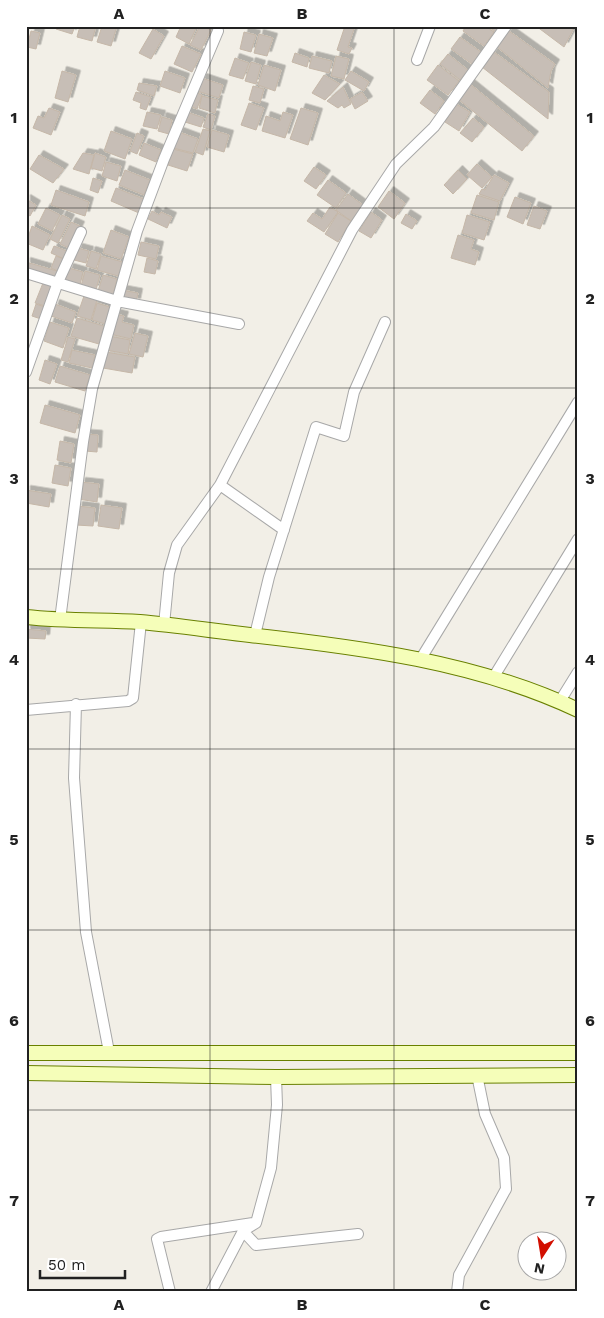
<svg xmlns="http://www.w3.org/2000/svg" width="604" height="1318" viewBox="0 0 604 1318" font-family="'Work Sans',sans-serif">
  <defs>
    <filter id="shadow"><feDropShadow dx="4.5" dy="-4.5" stdDeviation="0" flood-color="#0004"/></filter>
  </defs>
  <rect width="100%" height="100%" fill="#f2efe7"/>
  <!-- building -->
  <path fill="#c7beb6" stroke="#c5b7a8" filter="url(#shadow)" d="M57 26H75L72 34 56 29Z
    M80 26H96L92 41 77 37Z
    M102 26H117L111 46 97 42Z
    M181 26H197L189 44 176 37Z
    M200 26 211 30 201 50 190 45Z
    M345 26H355L348 47 352 48 349 54 337 50Z
    M466 26H485L494 32 484 46 463 31Z
    M488 26H500L496 32Z
    M536 26H569L573 30 564 47Z
    M153 29 164 36 151 59 139 53Z
    M31 31 40 33 36 49 27 47Z
    M509 31 555 64 551 71 548 88 497 47Z
    M244 32 256 35 251 52 240 49Z
    M259 34 273 38 267 56 254 53Z
    M460 37 481 52 472 64 451 49Z
    M182 46 201 54 192 72 174 64Z
    M494 52 549 92 548 119 482 67Z
    M295 53 309 58 307 67 292 62Z
    M448 54 468 70 460 80 440 64Z
    M312 56 332 61 329 73 309 68Z
    M336 56 349 59 344 79 331 76Z
    M235 58 249 63 243 79 229 75Z
    M251 62 261 65 256 84 245 81Z
    M264 65 281 70 275 91 258 85Z
    M438 65 459 81 448 95 427 80Z
    M62 71 76 75 68 102 55 98Z
    M165 71 185 78 180 93 160 86Z
    M351 71 369 82 364 91 345 80Z
    M324 75 340 84 325 100 312 93Z
    M202 78 223 85 219 98 197 91Z
    M139 83 157 86 154 96 137 90Z
    M470 84 534 136 522 151 458 99Z
    M253 86 264 89 260 103 249 100Z
    M343 87 351 104 344 108 342 105 338 108 327 101Z
    M430 90 444 101 435 114 420 103Z
    M136 92 151 97 146 110 140 108 141 103 133 100Z
    M195 92 202 95 197 109 189 106Z
    M362 92 368 101 355 109 350 99Z
    M202 96 218 100 215 113 199 108Z
    M249 103 264 108 256 130 241 125Z
    M456 104 470 112 459 131 445 122Z
    M49 108 60 112 51 135 33 128 38 116 44 118Z
    M301 108 318 113 308 145 290 139Z
    M147 112 161 115 157 129 143 126Z
    M187 112 204 118 201 127 185 122Z
    M283 112 293 115 285 138 262 131 266 116 280 121Z
    M208 114 215 116 211 130 203 127Z
    M162 117 172 120 169 134 158 131Z
    M473 118 484 127 472 142 460 133Z
    M203 129 210 131 203 155 195 152Z
    M212 130 229 135 224 152 207 147Z
    M111 131 132 139 125 159 104 151Z
    M179 132 198 139 193 153 173 148Z
    M137 133 144 136 137 154 130 151Z
    M144 143 161 150 156 162 139 155Z
    M173 149 193 154 187 171 168 165Z
    M83 153 94 155 89 174 73 169Z
    M95 153 106 157 102 171 91 168Z
    M39 155 64 169 53 183 30 169Z
    M106 162 121 166 117 181 102 176Z
    M477 164 492 177 482 188 467 175Z
    M314 167 326 175 316 189 304 181Z
    M125 170 150 180 144 195 119 185Z
    M458 170 467 179 453 194 444 185Z
    M494 175 509 183 500 201 479 194 482 189 485 190Z
    M93 178 102 181 98 193 90 190Z
    M328 180 346 193 336 208 317 195Z
    M116 188 144 199 139 213 111 201Z
    M56 190 89 202 85 216 51 205Z
    M389 191 405 203 394 219 378 207Z
    M348 194 363 205 351 221 336 210Z
    M477 195 499 202 494 220 471 213Z
    M515 197 531 203 523 224 507 217Z
    M26 199 36 205 30 216 26 213Z
    M534 206 547 211 540 229 527 225Z
    M330 207 338 212 324 232 307 221 313 213 322 219Z
    M46 208 60 215 52 231 38 224Z
    M152 211 159 215 161 212 172 217 167 228 148 219Z
    M371 212 382 220 371 238 359 231Z
    M338 213 351 221 338 242 325 234Z
    M406 214 417 221 412 229 401 223Z
    M62 215 70 219 58 243 50 239Z
    M467 215 490 222 484 240 462 233Z
    M71 222 80 226 69 248 60 244Z
    M32 226 50 235 43 250 26 243Z
    M111 230 129 237 121 259 103 253Z
    M458 235 474 240 471 249 479 252 475 265 451 258Z
    M141 242 159 246 156 259 138 255Z
    M54 246 67 251 64 259 51 253Z
    M78 248 89 251 86 263 74 260Z
    M91 251 101 254 96 269 86 266Z
    M56 256 64 259 58 271 51 268Z
    M101 256 123 262 118 276 97 270Z
    M147 258 158 261 155 274 144 272Z
    M26 262 57 271 55 277 26 268Z
    M69 268 83 272 80 285 65 280Z
    M85 271 100 275 96 290 81 286Z
    M103 275 117 279 113 295 98 291Z
    M43 283 52 286 45 306 35 303Z
    M122 290 138 293 136 303 120 299Z
    M84 296 97 300 91 320 77 316Z
    M97 303 110 307 105 324 92 320Z
    M36 304 45 307 41 319 32 316Z
    M55 304 76 312 72 323 51 316Z
    M116 314 124 316 122 322 134 325 131 339 110 334Z
    M77 318 104 326 99 344 71 336Z
    M50 322 69 328 63 348 44 341Z
    M135 333 148 336 143 357 129 354Z
    M109 336 130 340 128 354 106 350Z
    M68 337 75 339 68 362 61 360Z
    M72 350 95 355 92 368 69 363Z
    M106 352 135 357 132 373 103 368Z
    M45 360 57 364 50 384 39 380Z
    M60 366 90 375 85 391 55 382Z
    M45 405 80 415 75 433 40 423Z
    M86 434 98 435 97 452 85 451Z
    M60 441 74 444 71 463 57 460Z
    M55 465 71 468 68 486 52 483Z
    M81 482 99 484 97 502 78 499Z
    M26 490 51 494 49 507 26 503Z
    M101 505 122 508 119 529 98 526Z
    M78 506 95 508 93 526 76 525Z
    M26 629 46 631 45 639 26 638Z"/>
  <g fill="none" stroke-linecap="round" stroke-linejoin="round">
    <!-- street casing -->
    <g stroke="#a8a8a8" stroke-width="12">
      <path id="street" d="M417 60 430 26
        M26 273 117 301 239 324
        M26 372 58 282 81 232
        M220 485 284 530
        M60 620 83 442 92 389 137 231 164 159 218 31
        M164 625 169 573 177 545 220 485 352 230 396 164 434 127 506 26
        M255 635 269 577 316 427 344 436 354 392 385 322
        M420 660 578 402
        M493 678 578 539
        M560 701 578 672
        M76 704 74 778 86 932 109 1052
        M26 710 128 701 133 698 141 622
        M243 1231 256 1245 358 1234
        M170 1292 157 1239 161 1237 253 1223
        M211 1292 243 1231 256 1223 271 1168 277 1105 276 1077
        M457 1292 459 1275 506 1189 504 1158 485 1114 477 1075"/>
    </g>
    <!-- secondary casing -->
    <g stroke="#698000" stroke-width="16">
      <path id="secondary" d="M26 617C64 621 102 620 140 622 177 625 213 631 250 635 359 647 477 662 578 710
        M26 1053H578
        M26 1073 276 1077 578 1075"/>
    </g>
    <!-- street -->
    <use href="#street" stroke="#fff" stroke-width="10"/>
    <!-- secondary -->
    <use href="#secondary" stroke="#f5feb9" stroke-width="14"/>
  </g>
  <!-- grid -->
  <path fill="none" stroke="#212121" stroke-width="1" stroke-opacity="0.55" d="M210 26V1292M394 26V1292M26 208H578M26 388H578M26 569H578M26 749H578M26 930H578M26 1110H578"/>
  <!-- border -->
  <rect width="604" height="1318" fill="none" stroke="#ffffff" stroke-width="55"/>
  <!-- north arrow -->
  <g transform="translate(542 1256) rotate(192)"><circle r="24" fill="#ffffff" stroke="#a6a6a6"/>
  <path d="M0-4L9 19L0 12L-9 19Z" fill="#d20f00"/>
  <text y="-8" font-size="14" font-weight="bold" text-anchor="middle" fill="#212121">N</text>
  </g>
  <!-- scale -->
  <path d="M40 1270v8h85v-8" fill="none" stroke="#212121" stroke-width="2.5"/>
  <text x="48" y="1270" font-size="15" fill="#212121" stroke="#ffffff" stroke-width="4" paint-order="stroke">50 m</text>
  <rect x="28" y="28" width="548" height="1262" fill="none" stroke="#212121" stroke-width="2"/>
  <g font-size="16" text-anchor="middle" font-weight="bold" fill="#212121">
    <text x="119" y="19">A</text>
    <text x="302" y="19">B</text>
    <text x="485" y="19">C</text>
    <text x="14" y="123">1</text>
    <text x="590" y="123">1</text>
    <text x="14" y="304">2</text>
    <text x="590" y="304">2</text>
    <text x="14" y="484">3</text>
    <text x="590" y="484">3</text>
    <text x="14" y="665">4</text>
    <text x="590" y="665">4</text>
    <text x="14" y="845">5</text>
    <text x="590" y="845">5</text>
    <text x="14" y="1026">6</text>
    <text x="590" y="1026">6</text>
    <text x="14" y="1206">7</text>
    <text x="590" y="1206">7</text>
    <text x="119" y="1310">A</text>
    <text x="302" y="1310">B</text>
    <text x="485" y="1310">C</text>
  </g>
</svg>
